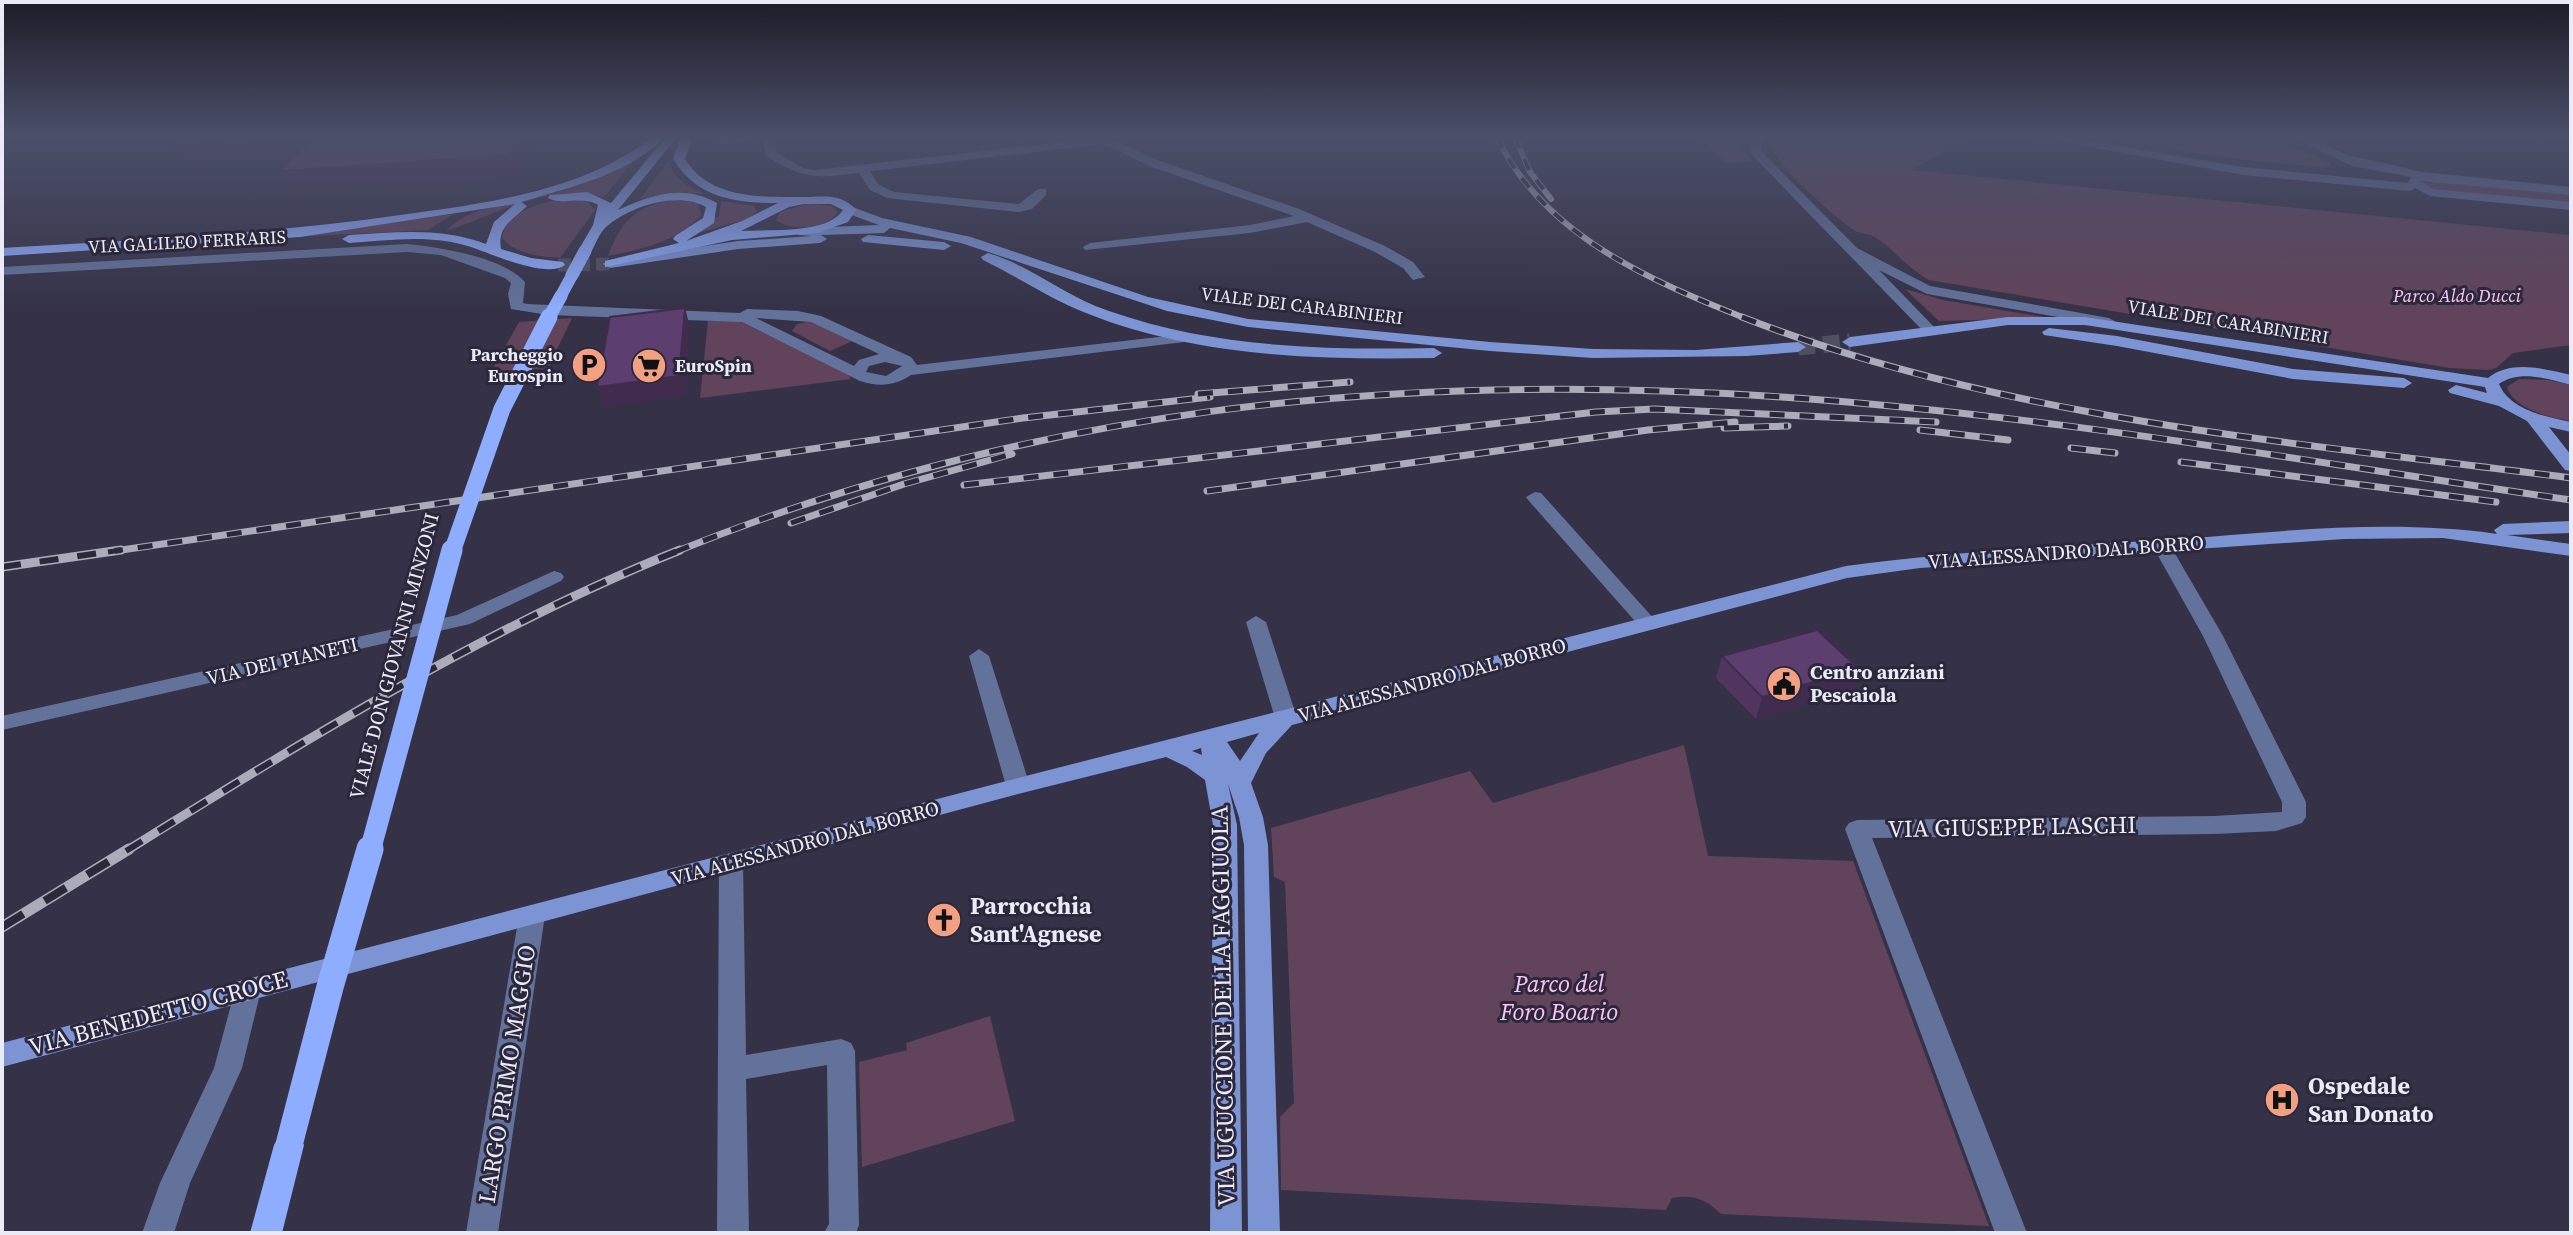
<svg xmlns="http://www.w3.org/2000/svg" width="2573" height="1235" viewBox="0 0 2573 1235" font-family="'Source Serif 4',serif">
  <rect width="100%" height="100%" fill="#353247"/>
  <!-- green -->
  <path fill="#61445b" d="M1665 137H1746L1742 148 1752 161 1725 163 1701 138Z
    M1781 137H1974L1911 170 2571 235V345L2513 353 2496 368 2489 370 2449 368 1929 280C1907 268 1894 249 1875 237 1868 233 1858 234 1852 229 1832 214 1774 165 1771 143Z
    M2106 137H2271L2331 163 2330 167H2321L2218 157Z
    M636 158 604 197C546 183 499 214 446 231 470 204 523 203 556 192 583 183 609 170 636 158Z
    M669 160C674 180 687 186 705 194L672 193 640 199Z
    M2422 180 2571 193V203L2433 189 2419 181Z
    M556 200H586L595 210 560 258C539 256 517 255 502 238 506 213 534 205 556 200Z
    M676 200 698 203 701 215C678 242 641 249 608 256 621 220 638 204 676 200Z
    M721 201 754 206 757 212 747 219 698 233 719 216Z
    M806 204 832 206 838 212C827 229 792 232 776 220L780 212Z
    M454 214 428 230 292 237Z
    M1905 289 1943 300 2049 318 1939 321Z
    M572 318 548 368 491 372 519 322Z
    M708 321H739L847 373 851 379 700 398Z
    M813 321 852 341 830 351 792 331 797 324Z
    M2519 379 2548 380 2571 385V421C2550 418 2514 409 2507 387Z
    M1684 745 1708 856 1853 861 1989 1226 1721 1214C1706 1199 1694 1194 1672 1198L1666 1210 1281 1190 1280 1117 1294 1103 1285 882 1274 877 1271 828 1470 771 1493 803Z
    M990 1016 1015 1121 862 1167 859 1062 907 1050 906 1043Z"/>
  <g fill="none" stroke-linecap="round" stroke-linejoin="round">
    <!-- secondary-tunnel -->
    <path stroke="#504e61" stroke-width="17" stroke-dasharray="17 8" stroke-linecap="butt" d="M1798 347 1850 342"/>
    <!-- primary-tunnel -->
    <path stroke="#504e61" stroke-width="13" stroke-dasharray="13 6" stroke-linecap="butt" d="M558 265 610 264"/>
    <!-- street -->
    <path fill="#63729a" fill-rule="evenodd" d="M725 137H775L776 152 803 168 815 170 1107 137 1160 161 1299 209 1385 246 1413 262 1425 277 1413 280 1403 268 1375 252 1307 222 1250 233 1085 250 1083 247 1090 243 1250 225 1294 216 1152 167 1104 144 870 171 878 184 894 192 1019 204 1038 189H1046V195L1032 209 1019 212 887 198 870 190 859 173C814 178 806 180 766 156L763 140 720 144 714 141Z
      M1755 137H1767L1761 145 1762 152 1857 248 1930 286 2109 318 2116 322 2109 326 1927 294 1879 270 1938 331 1936 334H1926L1752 155 1749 145Z
      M2037 137H2064L2243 167 2408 183 2411 177 2352 166 2291 137H2307L2348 155 2422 172 2571 187V195L2421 181 2433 189 2571 202V210L2430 196 2415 188 2410 191 2243 175Z
      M407 244C439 247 503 257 525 282L523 303 527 304 740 313 747 309 798 311 821 316 911 357 917 365 1184 334 1191 338 1184 342 911 375C895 386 879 387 860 381L742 322 548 315 511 309 508 294 511 283 505 278 441 255 407 252 2 275V267ZM756 318 811 322 879 354 859 360 854 366ZM885 362 902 366 886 376 866 372 869 366Z
      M1535 492 1541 493 1655 620 1658 624 1655 628H1641L1529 501 1526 497Z
      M2161 539 2170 545 2223 636 2306 802V817L2302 823 2276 831 2214 834 1872 838 2027 1233H1995L1845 829 1849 823 1857 820 2214 816 2282 812V802L2203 636 2152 545Z
      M554 571 561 573 564 577 561 581 470 624 2 730V716L457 615Z
      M1256 616 1266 622 1297 718 1294 723H1278L1275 718 1246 622Z
      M979 649 989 656 1030 786 1026 792H1010L1006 786 969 656Z
      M731 854 740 857 743 863 746 1055 841 1039 851 1043 855 1051 859 1225 856 1233H824L829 1224 827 1065 746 1079 749 1233H717L719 863 722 857Z
      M532 905 541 908 545 915 498 1233H466L519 915 523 908Z
      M248 979 257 982 261 990 242 1068 190 1183 174 1233H142L160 1183 214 1068 235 990 239 982Z"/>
    <!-- secondary -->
    <path fill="#7c94d3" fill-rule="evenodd" d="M850 206 882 218 971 237 1148 297 1248 319 1490 342 1593 349 1696 350 1798 342 1806 347 1798 352 1747 356 1593 358 1490 351 1248 327 1167 311 961 243 890 228 884 233 821 235 827 239 820 243 738 249 610 268 603 264 610 260 738 241 812 236 799 235 797 232 804 228 879 225 846 213 844 210Z
      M868 235 944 242 951 246 944 250 863 242 861 239Z
      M988 253C1030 265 1066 297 1109 311 1214 348 1324 350 1434 348L1442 353 1434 358C1317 360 1196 357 1086 313 1050 299 1018 277 983 260L981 257Z
      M2008 317H2085L2488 378C2511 359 2545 369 2571 375V385C2549 379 2519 369 2499 384 2510 410 2546 417 2571 422V432L2549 427 2571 455V471L2565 470 2527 421 2499 406 2450 393 2448 390 2456 385 2487 393 2485 387 2085 325H2008L1850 347 1842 342 1850 337Z
      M2049 328 2117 336 2293 369 2404 378 2412 383 2404 388 2293 379 2117 346 2044 335 2042 332Z
      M2571 521V533L2507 535 2571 544V556L2443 538 2344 539 1920 568 1847 578 1292 725 1266 753 1251 783 1263 817 1268 845 1280 1233H1248L1244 845 1239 817 1228 784 1237 825 1242 1233H1210L1213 825 1205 780 1187 767 1166 757 1018 794 2 1067V1043L1018 778 1846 566C1957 551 2069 546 2180 539 2286 531 2392 519 2497 534L2494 530 2503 524ZM1259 733 1240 761 1227 742ZM1201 748 1202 755 1192 751Z"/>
    <!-- primary -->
    <path fill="#8fadff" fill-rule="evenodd" d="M652 137H665C628 175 570 187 521 202L527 206C513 220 497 226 501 249L531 258 563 262 565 265C546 279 492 254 471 247 432 234 390 240 349 243L342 239 349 235C397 232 441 227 486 244L494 222 515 204 300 237 2 256V248C135 240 268 234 400 215 483 204 585 191 652 137Z
      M671 137 675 140 673 142 618 210C652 194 684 184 717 203L714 223 686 241 742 221 778 203C735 203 697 198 673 159L681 137H693L685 159C709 198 758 197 798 197 820 198 840 191 856 210L848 222 817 233 732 240 605 267V261L679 243 673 239 675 236 703 218 706 207C678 191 630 206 606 227 599 233 595 246 590 254H580L578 251 593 225 598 205C582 195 562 206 548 198L550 195 587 192 611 203 665 138ZM804 204H831L843 210C826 235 768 229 741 231L789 207Z
      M572 271 579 275 566 299 561 300 556 299 554 296 567 272Z
      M289 1132 299 1136 304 1145 282 1233H250L274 1145 279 1136Z"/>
    <!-- rail-far3 casing -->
    <g stroke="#acabba" stroke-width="6">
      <path id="rail-far3" d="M1497 137C1543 235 1651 281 1747 319
        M1515 137 1530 172 1551 199"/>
    </g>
    <!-- rail-far2 casing -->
    <g stroke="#acabba" stroke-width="7">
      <path id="rail-far2" d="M1742 317C2005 420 2293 442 2571 478
        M1198 394 1350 382
        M1724 428 1788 426
        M1920 430 2008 440
        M2071 448 2115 453
        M2181 462 2496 502
        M964 485 1596 412 1654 409 1936 422
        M1207 491 1648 430 1735 422
        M791 523 904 484 1012 454
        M108 552 1023 418 1210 397
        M675 552C1030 409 1386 372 1766 396 2036 413 2303 461 2571 500"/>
    </g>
    <!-- rail-far1 casing -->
    <g stroke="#acabba" stroke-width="9">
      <path id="rail-far1" d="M2 567 121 550
        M126 851C304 741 485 628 680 550"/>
    </g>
    <!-- rail casing -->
    <g stroke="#acabba" stroke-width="11">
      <path id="rail" d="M2 927 129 849"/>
    </g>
    <!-- rail-far3 -->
    <use href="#rail-far3" stroke="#2b283c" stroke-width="4" stroke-dasharray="12" stroke-linecap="butt"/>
    <!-- rail-far2 -->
    <use href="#rail-far2" stroke="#2b283c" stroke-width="5" stroke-dasharray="15" stroke-linecap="butt"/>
    <!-- rail-far1 -->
    <use href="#rail-far1" stroke="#2b283c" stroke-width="6" stroke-dasharray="19" stroke-linecap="butt"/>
    <!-- rail -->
    <use href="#rail" stroke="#2b283c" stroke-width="8" stroke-dasharray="25" stroke-linecap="butt"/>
    <!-- primary-bridge-far3 -->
    <path stroke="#8fadff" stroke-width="13" d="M572 275 585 251
      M548 319 561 296"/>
    <!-- primary-bridge-far2 -->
    <path stroke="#8fadff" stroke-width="17" d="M452 552 502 409 549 317"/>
    <!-- primary-bridge-far1 -->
    <path stroke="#8fadff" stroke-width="21" d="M370 851 452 550"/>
    <!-- primary-bridge -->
    <path stroke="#8fadff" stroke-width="27" d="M289 1145 330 987 370 849"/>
  </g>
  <!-- wall -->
  <path fill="#50365f" d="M1722 656 1859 669 1852 691 1756 719 1716 678Z"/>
  <!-- shaded-wall -->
  <path fill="#412c4e" d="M313 137 322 158 230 164 228 161 180 164 170 143 224 139Z
    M521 137 545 138 535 155H530L517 176 291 193 281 171Z
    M685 308 690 327 685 396 604 406 597 387Z
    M1859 669 1852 691 1756 719 1762 697Z"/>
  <!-- building -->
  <path fill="#5d3f6f" stroke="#412c4e" stroke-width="2" d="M177 137H521L510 155 281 171 313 137 220 143 224 139 170 143Z
    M685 308 679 376 597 387 610 317Z
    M1817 630 1859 669 1762 697 1722 656Z"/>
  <!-- sky -->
  <linearGradient id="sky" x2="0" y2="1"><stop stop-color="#1d1c27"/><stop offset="0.44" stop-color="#4b4f69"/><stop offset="1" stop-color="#4b4f69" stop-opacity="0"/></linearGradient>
  <rect width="2573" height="310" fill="url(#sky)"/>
  <!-- icons -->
  <defs>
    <g id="parking-disc" transform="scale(1.8)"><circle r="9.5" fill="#f39f82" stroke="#2b283c"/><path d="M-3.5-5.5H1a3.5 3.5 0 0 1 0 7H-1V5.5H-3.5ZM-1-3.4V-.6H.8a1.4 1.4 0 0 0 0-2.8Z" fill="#111"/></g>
    <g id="supermarket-disc" transform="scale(1.8)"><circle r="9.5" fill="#f39f82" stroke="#2b283c"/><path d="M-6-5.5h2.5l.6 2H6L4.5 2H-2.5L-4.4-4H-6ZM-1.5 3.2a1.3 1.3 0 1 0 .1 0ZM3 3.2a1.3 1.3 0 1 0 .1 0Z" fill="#111"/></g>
    <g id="civic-disc" transform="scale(1.8)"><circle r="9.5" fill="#f39f82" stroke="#2b283c"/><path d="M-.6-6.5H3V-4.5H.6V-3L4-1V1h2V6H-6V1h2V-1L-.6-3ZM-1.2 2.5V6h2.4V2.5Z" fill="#111"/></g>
    <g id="church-disc" transform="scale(1.8)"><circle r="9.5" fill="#f39f82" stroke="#2b283c"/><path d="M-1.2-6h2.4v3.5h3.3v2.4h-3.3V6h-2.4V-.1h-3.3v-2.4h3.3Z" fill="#111"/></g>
    <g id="hospital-disc" transform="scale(1.8)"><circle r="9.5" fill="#f39f82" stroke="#2b283c"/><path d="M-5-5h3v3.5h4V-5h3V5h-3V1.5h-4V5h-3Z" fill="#111"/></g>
  </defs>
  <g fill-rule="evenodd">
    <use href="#parking-disc" x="589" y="365"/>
    <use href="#supermarket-disc" x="649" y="366"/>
    <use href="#civic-disc" x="1784" y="684"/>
    <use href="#church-disc" x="944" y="920"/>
    <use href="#hospital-disc" x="2282" y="1100"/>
  </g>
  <g text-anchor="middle" stroke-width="6" stroke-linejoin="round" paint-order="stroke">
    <!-- far-street labels -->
    <g font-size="18" fill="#ebeaf7" stroke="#2b283c">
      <text transform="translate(187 242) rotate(-3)" y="6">VIA GALILEO FERRARIS</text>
      <text transform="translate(1302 306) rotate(7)" y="6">VIALE DEI CARABINIERI</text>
      <text transform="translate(2228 322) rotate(9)" y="6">VIALE DEI CARABINIERI</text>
    </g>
    <!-- far-park labels -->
    <g font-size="18" font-style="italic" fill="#fec2f1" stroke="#2b283c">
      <text x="2457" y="302">Parco Aldo Ducci</text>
    </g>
    <!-- far-poi labels -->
    <g font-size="18" font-weight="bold" fill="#ebeaf7" stroke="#2b283c" text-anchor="end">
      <text x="563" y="361">Parcheggio<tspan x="563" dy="21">Eurospin</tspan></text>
      <text x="675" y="372" text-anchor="start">EuroSpin</text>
    </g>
    <!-- street labels -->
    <g font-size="20" fill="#ebeaf7" stroke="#2b283c">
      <text transform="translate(2066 552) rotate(-4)" y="7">VIA ALESSANDRO DAL BORRO</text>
      <text transform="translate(394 656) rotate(-75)" y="7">VIALE DON GIOVANNI MINZONI</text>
      <text transform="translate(282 661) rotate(-13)" y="7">VIA DEI PIANETI</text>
      <text transform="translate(1432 680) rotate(-15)" y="7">VIA ALESSANDRO DAL BORRO</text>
      <text transform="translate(805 843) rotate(-15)" y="7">VIA ALESSANDRO DAL BORRO</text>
    </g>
    <!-- poi labels -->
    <g font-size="20" font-weight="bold" fill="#ebeaf7" stroke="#2b283c" text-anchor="start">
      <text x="1810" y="679">Centro anziani<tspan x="1810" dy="23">Pescaiola</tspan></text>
    </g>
    <!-- near-street labels -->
    <g font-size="24" fill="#ebeaf7" stroke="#2b283c">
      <text transform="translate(2012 827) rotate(-1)" y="8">VIA GIUSEPPE LASCHI</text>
      <text transform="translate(1223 1006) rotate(-91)" y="8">VIA UGUCCIONE DELLA FAGGIUOLA</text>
      <text transform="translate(158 1013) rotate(-15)" y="8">VIA BENEDETTO CROCE</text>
      <text transform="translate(507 1074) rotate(-81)" y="8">LARGO PRIMO MAGGIO</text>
    </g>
    <!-- near-poi labels -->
    <g font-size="24" font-weight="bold" fill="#ebeaf7" stroke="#2b283c" text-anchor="start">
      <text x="970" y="914">Parrocchia<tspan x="970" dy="28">Sant'Agnese</tspan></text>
      <text x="2308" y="1094">Ospedale<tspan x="2308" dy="28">San Donato</tspan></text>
    </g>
    <!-- near-park labels -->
    <g font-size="24" font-style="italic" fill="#fec2f1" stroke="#2b283c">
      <text x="1559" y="992">Parco del<tspan x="1559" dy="28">Foro Boario</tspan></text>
    </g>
  </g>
  <!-- border -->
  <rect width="2573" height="1235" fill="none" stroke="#ebeaf7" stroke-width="8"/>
</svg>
